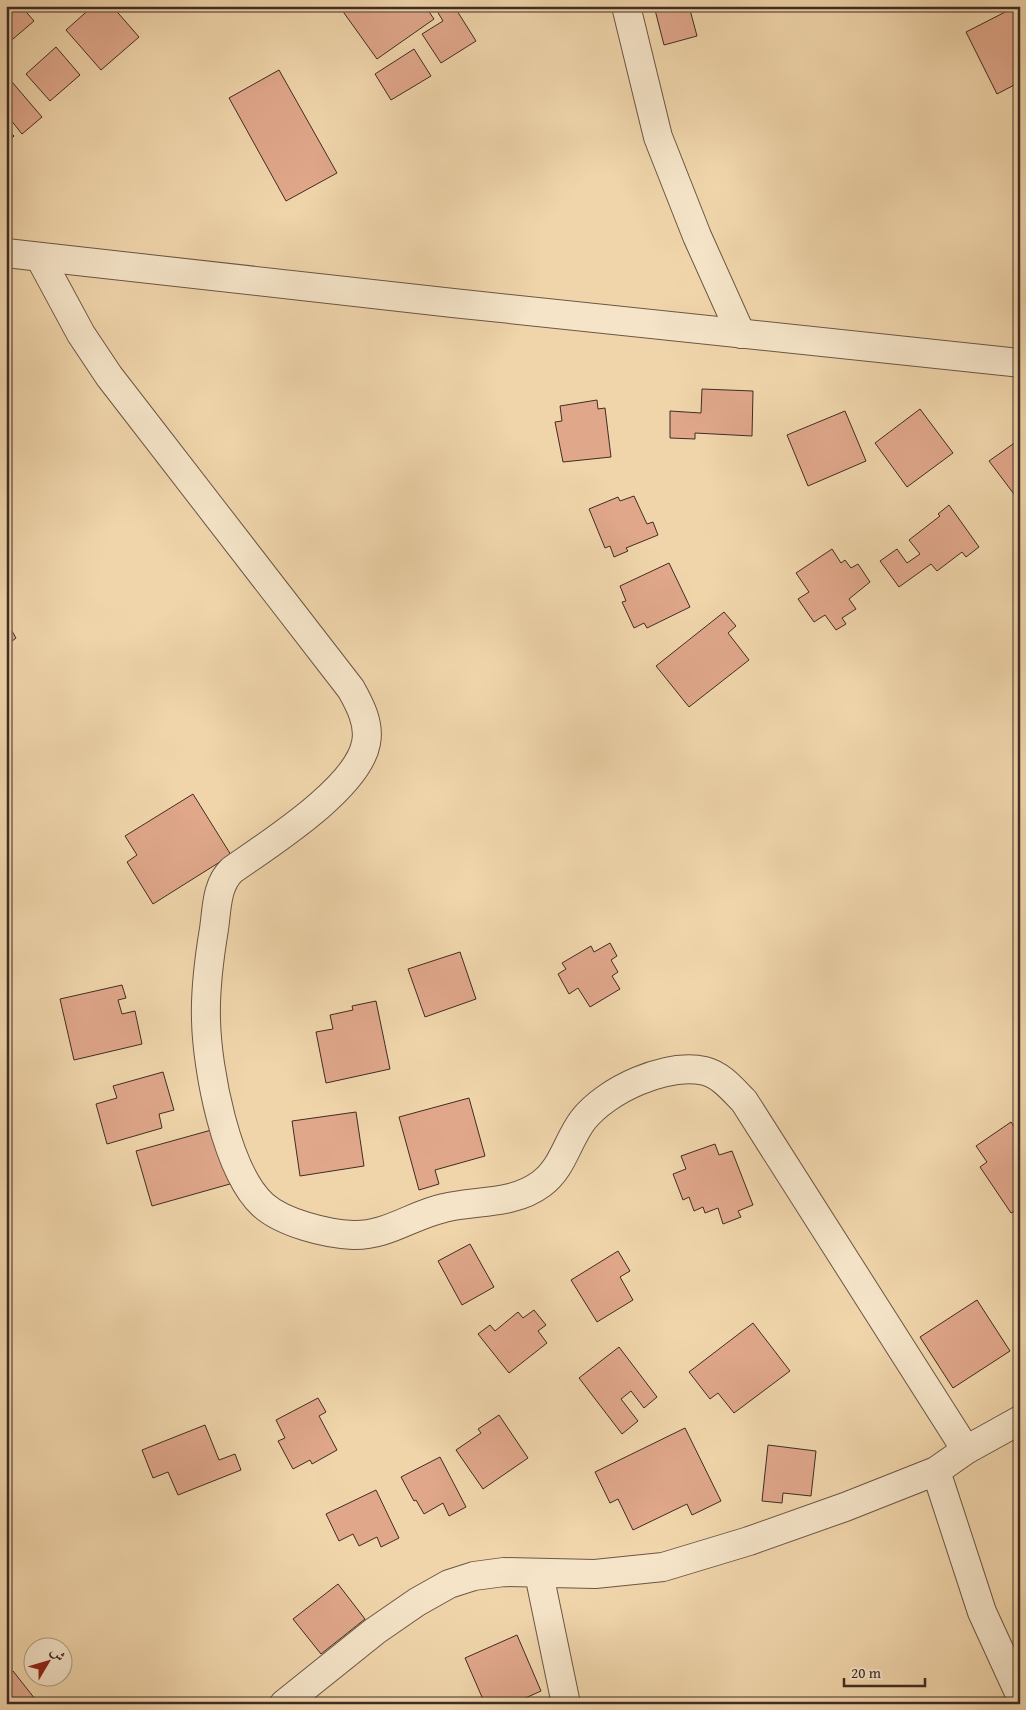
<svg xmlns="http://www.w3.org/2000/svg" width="1026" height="1710" viewBox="0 0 1026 1710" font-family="'Gentium Book Plus',Amiri,serif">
  <rect width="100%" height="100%" fill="#f0d5ab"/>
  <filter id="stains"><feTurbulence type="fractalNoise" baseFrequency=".004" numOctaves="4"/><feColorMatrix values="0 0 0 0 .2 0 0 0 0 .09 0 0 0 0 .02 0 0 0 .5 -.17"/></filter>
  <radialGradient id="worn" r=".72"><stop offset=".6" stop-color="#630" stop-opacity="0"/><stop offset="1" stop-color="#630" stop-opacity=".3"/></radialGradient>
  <!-- building -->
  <path fill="#e0a78b" stroke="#402c23" d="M6 6H21L34 21 6 45Z
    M93 6H112L139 37 101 70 66 30Z
    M339 6H425L434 19 377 59Z
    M434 6H454L476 41 441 63 422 34 443 21Z
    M654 6H689L697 36 664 45Z
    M1017 6H1020V82L997 94 966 32Z
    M56 47 80 75 50 101 26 74Z
    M414 49 431 76 391 100 375 74Z
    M279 70 337 173 286 201 229 98Z
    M12 82 42 117 22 134 6 114V86Z
    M6 128 14 136 6 144Z
    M702 389 753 391 752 436 695 433V439L670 438V411L701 413Z
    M597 400 598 409 605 408 611 457 563 462 555 422 562 421 560 406Z
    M920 409 953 453 907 487 875 443Z
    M845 411 866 461 808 486 787 435Z
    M1020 439V502L989 461Z
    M634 496 647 524 653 522 658 535 626 548 628 551 614 557 610 546 605 548 589 509 618 497 620 501Z
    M949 505 979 547 966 557 962 552 937 571 931 564 899 587 880 561 897 549 907 563 920 554 909 540 940 516 938 514Z
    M832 549 841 563 845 560 851 568 858 564 870 582 849 599 856 609 842 618 846 624 836 630 825 615 814 622 798 599 809 592 796 573Z
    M669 563 690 607 647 628 644 623 634 628 622 602 626 601 620 586Z
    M724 612 736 626 728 633 749 660 689 707 656 666Z
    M6 621 16 638 6 646Z
    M193 794 231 855 153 904 127 862 137 855 125 836Z
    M610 943 617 956 611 960 618 972 612 976 620 989 590 1007 578 988 569 994 558 974 566 969 562 963 591 946 594 952Z
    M460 952 476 999 425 1017 408 969Z
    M122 985 126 998 118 1000 122 1014 135 1011 142 1044 74 1060 60 999Z
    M376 1001 390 1069 326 1083 316 1032 333 1029 330 1015 353 1010 352 1006Z
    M163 1072 174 1110 159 1114 162 1128 107 1144 96 1104 117 1098 113 1086Z
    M469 1098 485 1156 435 1170 439 1184 419 1190 399 1117Z
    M356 1112 364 1166 300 1176 292 1121Z
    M1011 1122 1018 1132 1020 1130V1208L1011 1213 980 1167 987 1162 976 1146Z
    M215 1129 230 1184 152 1206 136 1151Z
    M715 1144 719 1155 732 1151 753 1205 738 1211 741 1217 723 1224 718 1208 705 1213 703 1207 694 1211 689 1197 683 1200 673 1174 686 1169 681 1156Z
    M470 1244 494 1287 462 1305 438 1261Z
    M618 1251 630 1271 620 1277 633 1300 597 1322 571 1280Z
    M977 1300 1010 1351 953 1388 920 1337Z
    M534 1310 546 1325 538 1331 547 1343 509 1373 478 1334 490 1325 495 1331 518 1312 523 1318Z
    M753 1323 790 1371 734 1413 718 1393 710 1399 689 1372Z
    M619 1347 657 1397 644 1408 631 1391 621 1399 638 1421 622 1434 579 1378Z
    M318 1398 326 1412 319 1416 337 1450 312 1464 310 1460 293 1469 278 1441 285 1438 276 1420Z
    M499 1415 528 1458 483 1489 456 1450 481 1433 478 1429Z
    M205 1425 219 1460 235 1454 241 1470 178 1495 168 1472 153 1478 142 1450Z
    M685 1428 721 1501 692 1515 687 1504 633 1530 618 1499 610 1503 595 1472Z
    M768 1445 816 1451 811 1496 783 1493 782 1503 762 1501Z
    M440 1457 466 1507 449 1516 443 1503 424 1514 416 1500 414 1501 401 1477Z
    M376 1490 399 1538 381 1547 377 1537 359 1546 353 1534 339 1541 326 1514Z
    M338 1584 365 1619 321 1654 293 1619Z
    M517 1635 541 1691 512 1704H485L465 1658Z
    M13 1671 39 1704H6V1676Z"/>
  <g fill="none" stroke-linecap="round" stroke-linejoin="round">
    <!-- minor casing -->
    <g stroke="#6c5645" stroke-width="30">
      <path id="minor" d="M626 6 658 137 697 236 741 334
        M40 258 81 334 109 376 351 689C360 705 370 724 366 743 358 788 269 844 232 870 216 885 217 909 214 929 209 959 205 990 206 1020 207 1069 226 1171 263 1205 283 1223 327 1234 353 1235 387 1236 412 1215 444 1208 476 1200 513 1205 541 1184 563 1168 567 1141 583 1120 606 1090 667 1062 705 1071 721 1075 733 1090 744 1101L966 1450
        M936 1471 982 1612 1020 1695
        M539 1574 566 1704
        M284 1704 375 1631 417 1602 449 1584 474 1576 504 1572 595 1574 663 1567 749 1541 845 1507 936 1471 966 1450 1020 1420"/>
    </g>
    <!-- tertiary casing -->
    <g stroke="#6c5645" stroke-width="30">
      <path id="tertiary" d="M6 253 453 303 1020 363"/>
    </g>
    <!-- minor -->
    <use href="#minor" stroke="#f5e4c8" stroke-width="28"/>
    <!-- tertiary -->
    <use href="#tertiary" stroke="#f5e4c8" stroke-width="28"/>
  </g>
  <!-- margin -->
  <rect width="1026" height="1710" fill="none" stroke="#f0d5ab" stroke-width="25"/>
  <rect x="8" y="8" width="1011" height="1695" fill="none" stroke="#402c23" stroke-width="2.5"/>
  <rect x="12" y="12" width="1001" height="1685" fill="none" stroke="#402c23"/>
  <!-- north arrow -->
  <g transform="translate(48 1662) rotate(52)"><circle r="24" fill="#f5e4c8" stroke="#ad9a86"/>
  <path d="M0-4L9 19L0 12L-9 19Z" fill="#8f2418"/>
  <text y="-8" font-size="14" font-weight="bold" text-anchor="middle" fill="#402c23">ش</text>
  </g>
  <!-- scale -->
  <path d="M844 1678v8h81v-8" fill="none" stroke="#402c23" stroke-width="2.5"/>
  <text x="851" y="1678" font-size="15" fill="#402c23" stroke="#f5e4c8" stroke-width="4" paint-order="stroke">20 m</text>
  <rect width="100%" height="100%" filter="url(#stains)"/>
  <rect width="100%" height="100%" fill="url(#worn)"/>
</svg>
